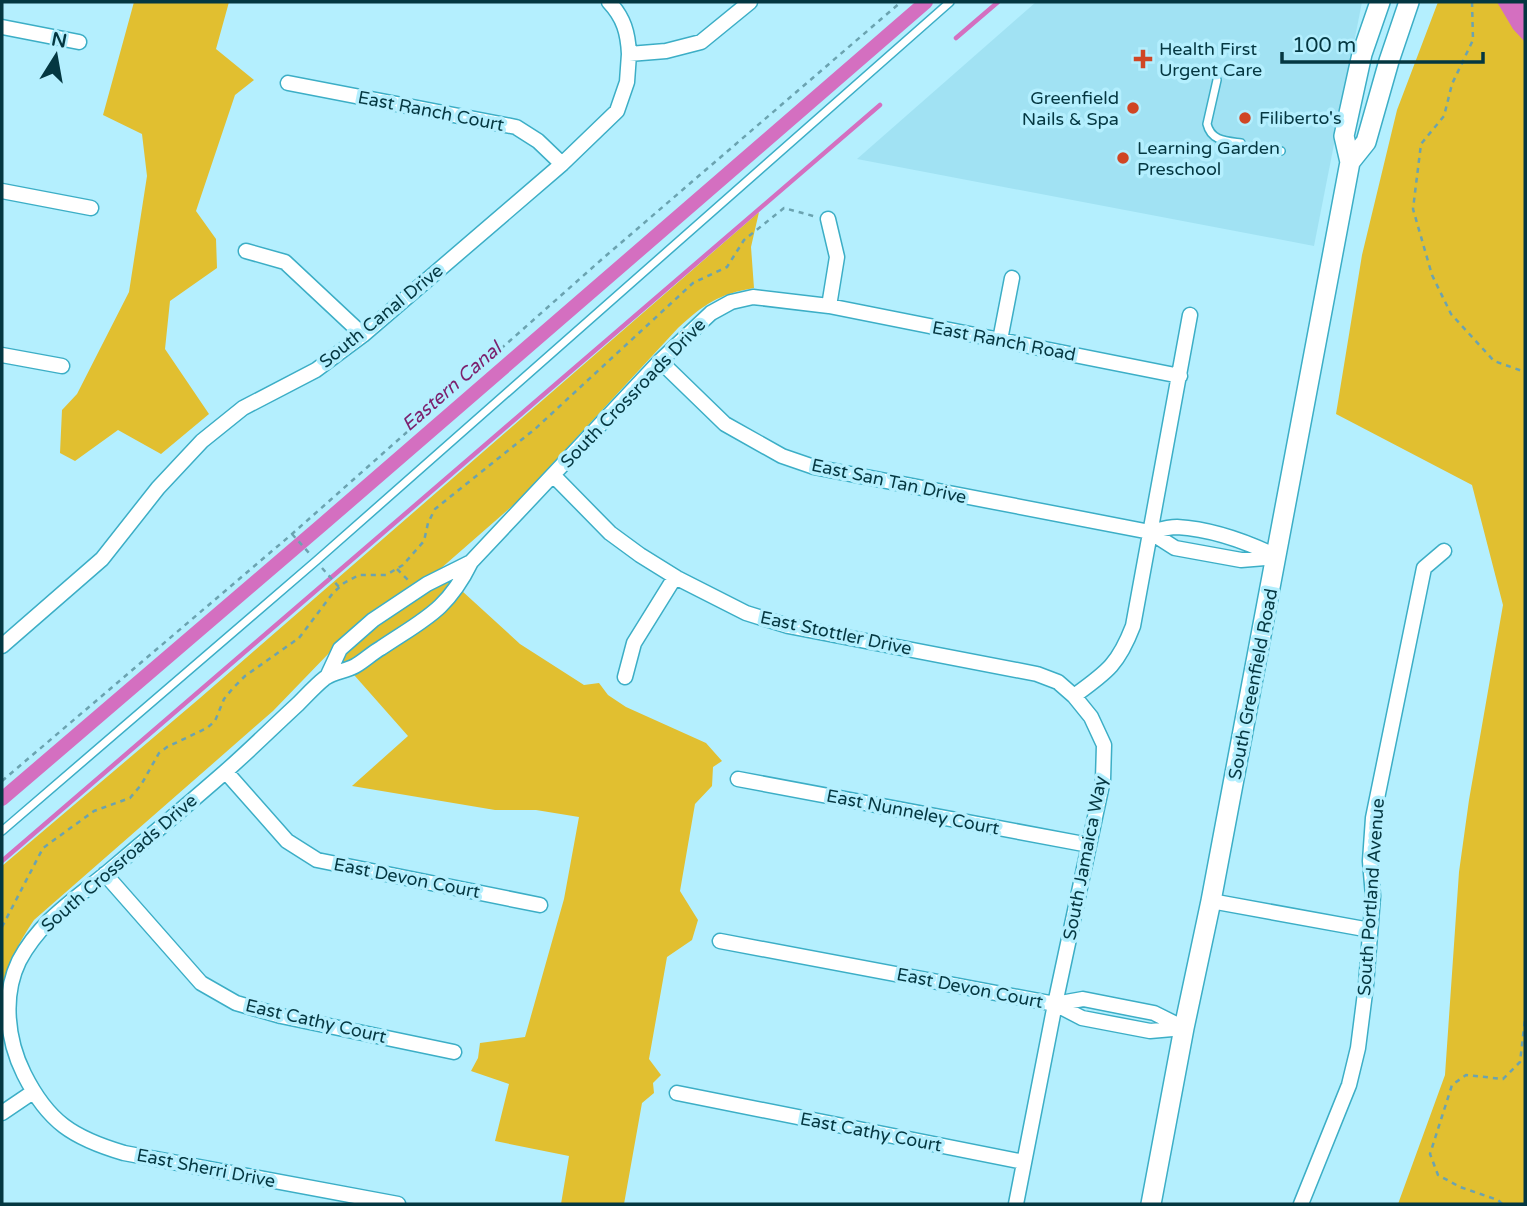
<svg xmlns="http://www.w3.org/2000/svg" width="1527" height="1206" viewBox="0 0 1527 1206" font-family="'Varela Round',sans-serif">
  <rect width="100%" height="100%" fill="#b4effe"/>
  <!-- built -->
  <path fill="#a1e2f3" d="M1036 2H1362L1314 246 857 159Z"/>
  <!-- green -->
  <path fill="#e1bf30" d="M134 2H229L216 49 254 80 235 95 196 211 216 239 217 268 170 301 165 349 209 414 161 454 118 430 75 461 60 453 62 410 77 394 129 292 147 176 142 134 103 115Z
    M1438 2H1525V1204H1398L1445 1075 1459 872 1469 800 1503 605 1472 485 1336 414 1362 255 1397 110Z
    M759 212 751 247 754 288C719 294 704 304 678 328L518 501 439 570 520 644 584 685 599 683 608 695 626 707 706 743 722 761 713 767 712 786 695 804 680 891 698 920 692 940 667 957 649 1059 661 1075 653 1083 654 1093 642 1103 624 1204H561L569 1156 495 1141 509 1084 471 1071 478 1058 480 1043 525 1037 564 899 579 817 536 810H495L352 786 408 736 332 650 273 711 34 920C19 942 8 963 2 989V866L200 698Z"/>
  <!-- water -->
  <path fill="#d46fc0" d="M1497 2H1525V42L1513 29Z"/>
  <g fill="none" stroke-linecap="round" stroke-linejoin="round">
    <!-- stream -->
    <path stroke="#d46fc0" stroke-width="4.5" d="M956 38 998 2
      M2 861 880 105"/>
    <!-- canal -->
    <path stroke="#d46fc0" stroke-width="14" d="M2 799 323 524 926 2"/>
    <!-- service casing -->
    <g stroke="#3caec6" stroke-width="10">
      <path id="service" d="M1217 80 1207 124C1211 141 1226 141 1241 143
        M1254 146 1281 151
        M2 831 316 561 950 2"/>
    </g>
    <!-- minor casing -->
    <g stroke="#3caec6" stroke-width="17">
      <path id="minor" d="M609 2C624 18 628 33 629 54
        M2 27 79 42
        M288 83 516 127 538 141 562 164
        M2 191 91 208
        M828 219 837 257 829 306
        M246 251 285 262 363 335
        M1000 340 1012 278
        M2 355 62 366
        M660 361 725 424 782 456 814 467 1150 532 1175 548 1241 560 1277 557
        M553 475 610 533 640 555 677 578 746 613 788 626 1037 674 1058 682 1074 696
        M1150 532C1158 530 1168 527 1177 527 1211 529 1245 541 1276 556
        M2 646 102 559 158 488 202 441 243 408 316 370 363 335 562 164 617 111 627 82 629 54 666 51 701 42 750 2
        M327 677 340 649 373 620 427 584 471 562
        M625 677 634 643 675 577
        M226 772 287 841 317 860 540 905
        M738 779 1089 845
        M105 874 201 983 236 1003 281 1016 454 1052
        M1211 901 1370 930
        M720 941 1055 1004 1082 1018 1150 1031 1184 1028
        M1055 1004 1083 999 1154 1013 1184 1028
        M677 1093 1024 1162
        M2 1113 33 1092
        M398 1204 124 1153C73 1138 48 1122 24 1074 7 1040 2 996 19 961 40 921 74 900 108 872 147 839 186 806 225 772 250 750 274 726 298 704 307 695 316 685 325 678 334 672 346 671 355 666 364 661 372 653 381 648 424 619 447 611 471 562L660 361 711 313 731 302 753 297 829 306 1180 376
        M1016 1204 1055 1004 1103 780 1104 745 1091 717 1074 696C1107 672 1118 665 1133 626L1190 315
        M1301 1204 1349 1085 1358 1048 1366 985 1373 896 1370 861 1373 818 1424 568 1444 551"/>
    </g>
    <!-- secondary casing -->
    <g stroke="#3caec6" stroke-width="22">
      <path id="secondary" d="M1350 162 1366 142 1389 61 1409 2
        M1151 1204 1184 1028 1211 901 1350 162 1344 136 1362 54 1380 2"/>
    </g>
    <!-- path -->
    <path stroke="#6ba3b0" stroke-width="2.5" stroke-dasharray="5 5" stroke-linecap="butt" d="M1472 2 1473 40 1452 84 1444 116 1421 144 1413 209 1432 275 1451 314 1494 361 1525 372
      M292 534 309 553
      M322 568 339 587
      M397 569 410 582
      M2 781 292 534 601 260 901 2
      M2 927 43 848 94 811 130 798 141 785 159 753 167 747 207 728 215 721 224 699 233 688 245 676 299 638 333 593 344 583 359 575H386L403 565 424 541 428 523 435 509 535 429 693 283 727 267 744 240 784 208 817 217
      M1502 1204 1498 1200 1460 1187 1438 1175 1430 1154 1452 1085 1466 1075 1503 1079 1520 1062 1525 1019"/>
    <!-- service -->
    <use href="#service" stroke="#fff" stroke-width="7"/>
    <!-- minor -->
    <use href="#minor" stroke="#fff" stroke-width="14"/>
    <!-- secondary -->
    <use href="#secondary" stroke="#fff" stroke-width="19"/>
  </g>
  <!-- markers -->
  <g fill="#d04624" stroke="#b4effe" stroke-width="2.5">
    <path d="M1139.5 48.5h7v7h7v7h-7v7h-7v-7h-7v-7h7z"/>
    <circle cx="1133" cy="108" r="7"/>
    <circle cx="1245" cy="118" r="7"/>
    <circle cx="1123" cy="158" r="7"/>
  </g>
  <g text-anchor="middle" stroke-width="7" stroke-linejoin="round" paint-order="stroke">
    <!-- poi labels -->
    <g font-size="18" fill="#043741" stroke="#b4effe" text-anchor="start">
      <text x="1159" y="55">Health First<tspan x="1159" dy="21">Urgent Care</tspan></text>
      <text x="1119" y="104" text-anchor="end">Greenfield<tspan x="1119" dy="21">Nails &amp; Spa</tspan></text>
      <text x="1259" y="124">Filiberto's</text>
      <text x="1137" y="154">Learning Garden<tspan x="1137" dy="21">Preschool</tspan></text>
    </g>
    <!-- street labels -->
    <g font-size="18" fill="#043741" stroke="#b4effe">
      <text transform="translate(431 111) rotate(11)" y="6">East Ranch Court</text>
      <text transform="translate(381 316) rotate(-39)" y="6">South Canal Drive</text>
      <text transform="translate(1004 341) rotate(11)" y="6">East Ranch Road</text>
      <text transform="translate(633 393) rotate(-46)" y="6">South Crossroads Drive</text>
      <text transform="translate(889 481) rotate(12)" y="6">East San Tan Drive</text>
      <text transform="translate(836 633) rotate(12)" y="6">East Stottler Drive</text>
      <text transform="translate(1253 684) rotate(-79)" y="6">South Greenfield Road</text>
      <text transform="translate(913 812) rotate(11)" y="6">East Nunneley Court</text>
      <text transform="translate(1085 858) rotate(-79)" y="6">South Jamaica Way</text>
      <text transform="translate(119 863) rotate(-41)" y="6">South Crossroads Drive</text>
      <text transform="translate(407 878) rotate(11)" y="6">East Devon Court</text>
      <text transform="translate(1371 897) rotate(-86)" y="6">South Portland Avenue</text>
      <text transform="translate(970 988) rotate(11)" y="6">East Devon Court</text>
      <text transform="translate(316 1021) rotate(13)" y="6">East Cathy Court</text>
      <text transform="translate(871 1132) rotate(11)" y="6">East Cathy Court</text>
      <text transform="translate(206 1168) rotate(11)" y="6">East Sherri Drive</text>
    </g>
    <!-- water labels -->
    <g font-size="19" font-style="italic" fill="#7c216e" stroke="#b4effe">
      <text transform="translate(451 386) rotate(-41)" y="7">Eastern Canal</text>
    </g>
  </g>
  <!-- border -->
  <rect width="1527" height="1206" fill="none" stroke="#043741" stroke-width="7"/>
  <!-- north arrow -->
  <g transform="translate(56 56) rotate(11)" stroke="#b4effe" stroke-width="5" paint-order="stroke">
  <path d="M0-5L12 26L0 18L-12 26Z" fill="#043741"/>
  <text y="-10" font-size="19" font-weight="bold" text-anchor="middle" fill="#043741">N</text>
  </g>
  <!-- scale -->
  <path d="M1282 52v10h201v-10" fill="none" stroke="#043741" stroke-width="3.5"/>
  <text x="1292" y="52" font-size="21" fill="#043741" stroke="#b4effe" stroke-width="5" paint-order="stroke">100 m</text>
</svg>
